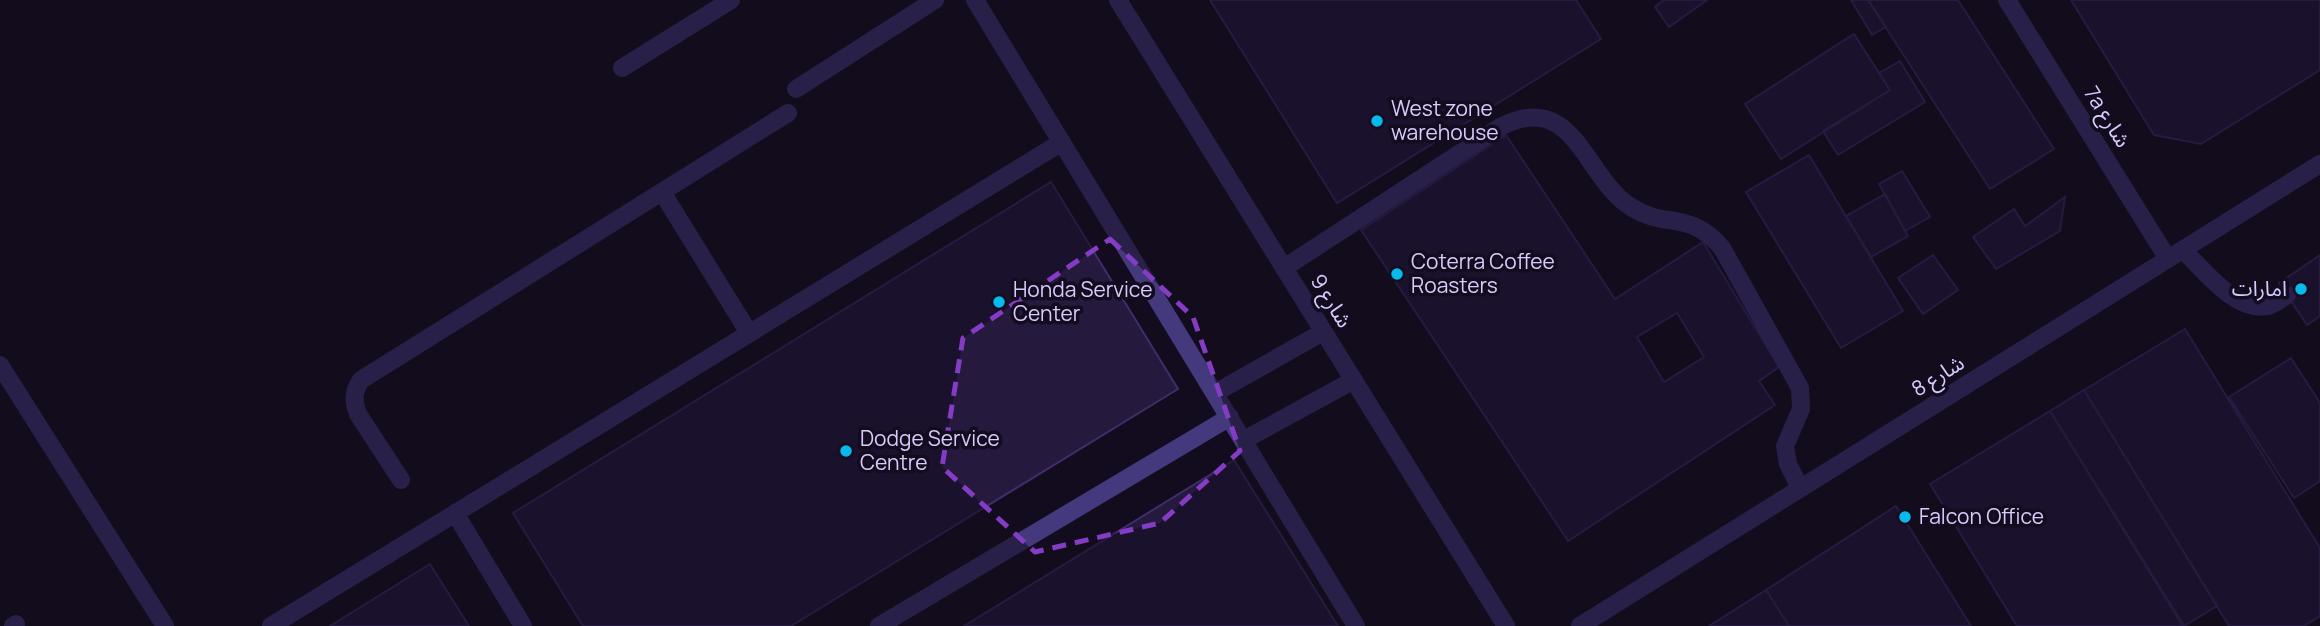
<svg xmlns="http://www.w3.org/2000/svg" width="2320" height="626" viewBox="0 0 2320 626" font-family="Manrope,'Noto Sans Arabic',sans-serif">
  <rect width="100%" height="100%" fill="#120c1e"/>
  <!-- building -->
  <path fill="#25193e" stroke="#402c6a" stroke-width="2" fill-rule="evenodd" d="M1210 0H1576L1601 39 1337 203Z
    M1664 0H1707L1669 27 1655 7Z
    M1851 0H1868L1886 27 1872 35Z
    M1868 0H1958L2054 149 1990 189Z
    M2071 0H2320V70L2201 144 2154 135Z
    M1854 34 1890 90 1781 159 1745 104Z
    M1900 61 1925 102 1838 155 1823 131 1890 90 1879 73Z
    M1506 135 1615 299 1703 242 1779 367 1759 381 1775 405 1568 541 1361 230ZM1677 313 1704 357 1664 382 1637 337Z
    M1809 155 1903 311 1841 348 1746 192Z
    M1902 171 1930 217 1905 231 1879 184Z
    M1051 182 1178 389 791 626H583L513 513Z
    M1885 194 1908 236 1871 257 1846 216Z
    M2065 197 2060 231 1996 269 1973 237 2014 209 2025 226Z
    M1933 255 1958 290 1923 314 1898 278Z
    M2320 255V316L2307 325 2279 283Z
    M2185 329 2320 548V616L2304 626H2229L2084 390Z
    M2291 358 2320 403V481L2294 498 2229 397Z
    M2084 390 2217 606 2184 626 2050 411Z
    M2050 411 2183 626H2017L1930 484Z
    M1234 460 1338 626H964Z
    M1896 506 1971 626H1789L1766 590Z
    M430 564 469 626H330Z
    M1766 590 1789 626H1709Z"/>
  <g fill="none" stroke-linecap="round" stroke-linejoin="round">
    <!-- service -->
    <path stroke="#44397c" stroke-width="18" d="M975 0 1356 626
      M622 68 731 0
      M796 89 935 0
      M662 192 749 333
      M2183 250C2204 270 2236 313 2268 306 2275 304 2281 299 2287 295
      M1284 268 1500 127C1575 88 1584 178 1631 207 1665 229 1690 210 1722 248L1800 388 1801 409 1785 446 1788 464 1800 488
      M0 365 165 626
      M1215 393 1323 332
      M1244 440 1354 380
      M401 480 358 414C353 400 353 392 361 380L788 113
      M455 513 523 626
      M13 626 16 624
      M271 626 1062 142
      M879 626 1230 417"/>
    <!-- minor -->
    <path stroke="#44397c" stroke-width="18" d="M2007 0 2168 259
      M1580 626 2320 164"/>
    <!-- tertiary -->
    <path stroke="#44397c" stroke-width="18" d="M1118 0 1506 626"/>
  </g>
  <!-- marked area -->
  <path d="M0 0H2320V626H0ZM1110 239 1193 317 1240 451 1160 523 1035 552 942 467 963 338Z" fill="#120c1e" fill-opacity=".55" fill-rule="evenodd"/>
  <path fill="none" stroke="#843cc5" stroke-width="5" stroke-dasharray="14 9" stroke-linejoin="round" d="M1110 239 1193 317 1240 451 1160 523 1035 552 942 467 963 338Z"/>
  <!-- markers -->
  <g fill="#06baee" stroke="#120c1e" stroke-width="2.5">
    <circle cx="1377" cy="121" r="7"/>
    <circle cx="1397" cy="274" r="7"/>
    <circle cx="2301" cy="289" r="7"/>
    <circle cx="999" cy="302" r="7"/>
    <circle cx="846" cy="451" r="7"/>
    <circle cx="1905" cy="517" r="7"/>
  </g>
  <g text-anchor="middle" stroke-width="7" stroke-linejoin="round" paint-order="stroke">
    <!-- poi labels -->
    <g font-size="21" fill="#d7cbfe" stroke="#120c1e" text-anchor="start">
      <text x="1391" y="116">West zone<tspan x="1391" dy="24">warehouse</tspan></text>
      <text x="1411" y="269">Coterra Coffee<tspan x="1411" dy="24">Roasters</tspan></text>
      <text x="2287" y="296" text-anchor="end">امارات</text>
      <text x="1013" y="297">Honda Service<tspan x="1013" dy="24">Center</tspan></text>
      <text x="860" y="446">Dodge Service<tspan x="860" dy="24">Centre</tspan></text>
      <text x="1919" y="524">Falcon Office</text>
    </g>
    <!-- street labels -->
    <g font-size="21" fill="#d7cbfe" stroke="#120c1e">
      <text transform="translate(2107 117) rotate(58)" y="7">7a شارع</text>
      <text transform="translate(1331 301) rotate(58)" y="7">شارع 9</text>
      <text transform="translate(1938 376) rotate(-32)" y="7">شارع 8</text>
    </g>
  </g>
</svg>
